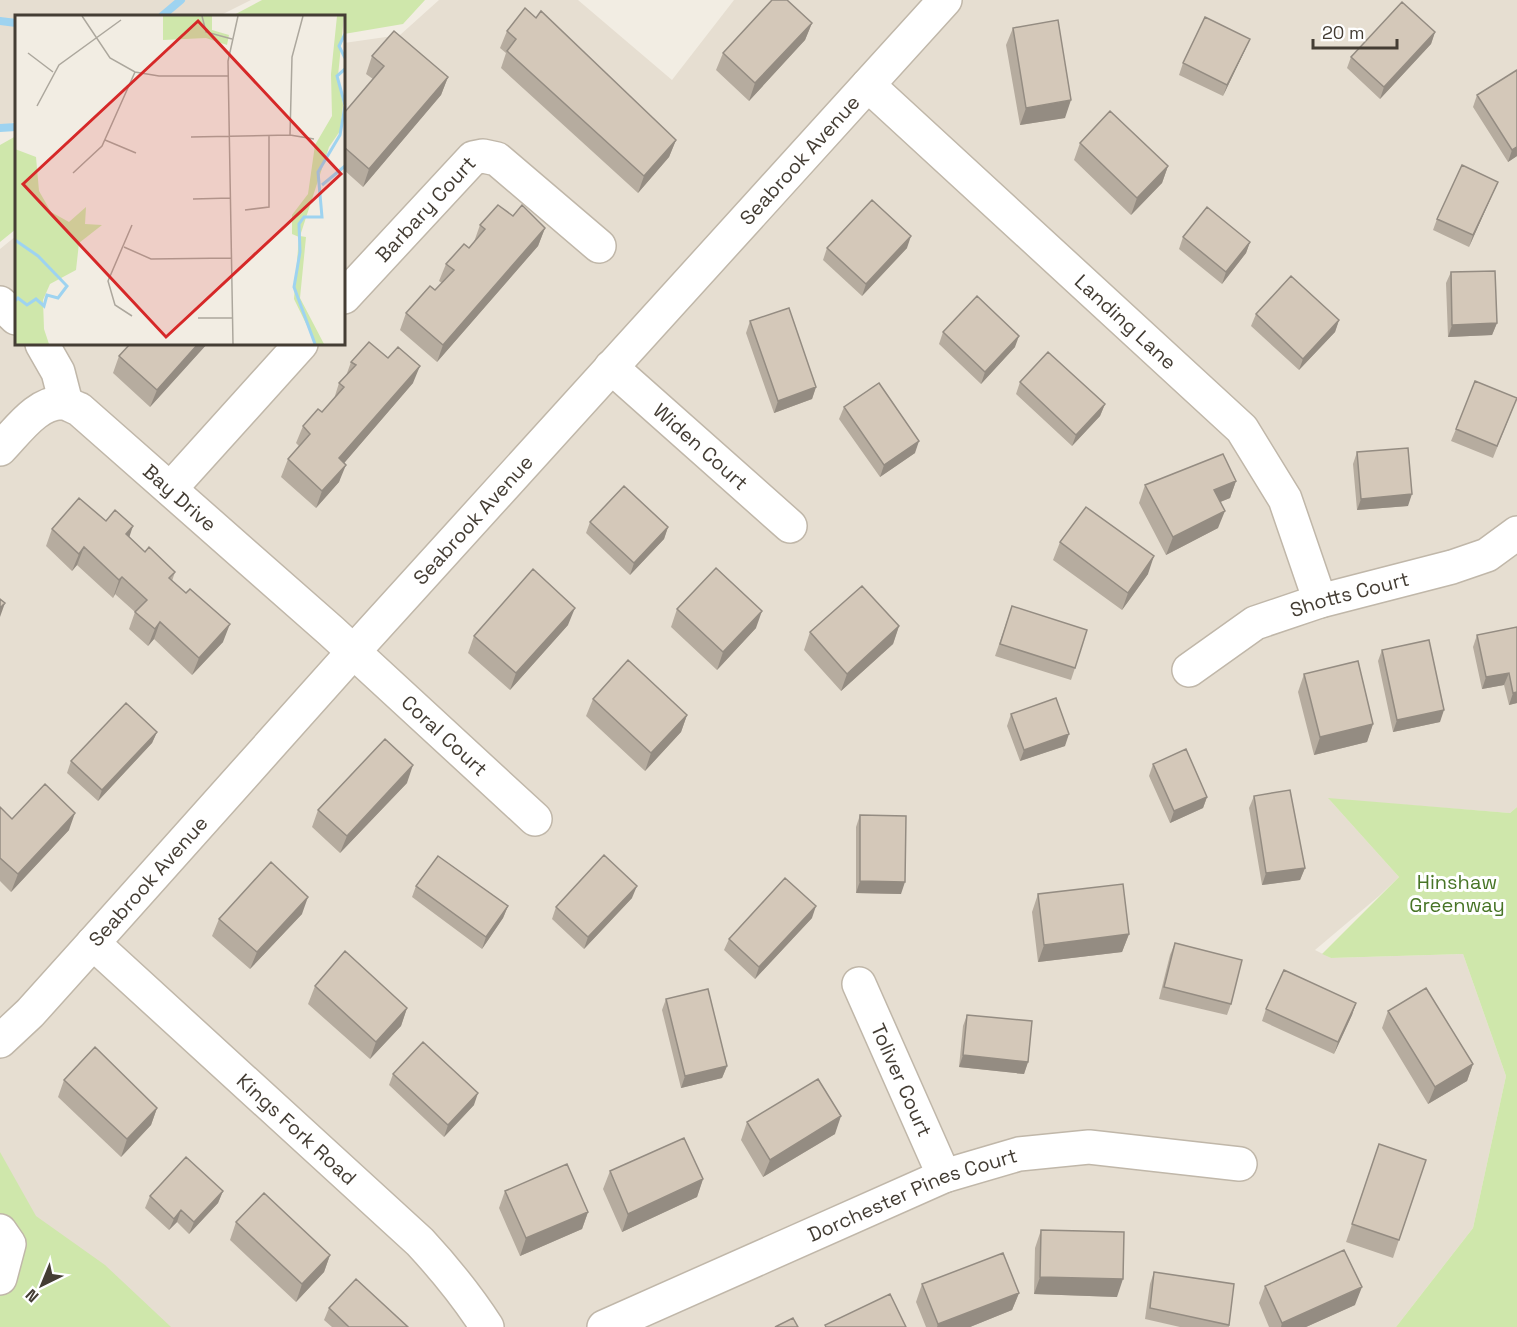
<svg xmlns="http://www.w3.org/2000/svg" width="1517" height="1327" viewBox="0 0 1517 1327" font-family="'Space Grotesk',sans-serif">
  <rect width="100%" height="100%" fill="#f2ede3"/>
  <!-- residential -->
  <path fill="#e6ded1" d="M0 0H251L219 16H16V121L0 129Z
    M439 0H578L672 80 734 0H1517V807L1510 813 1329 799 1399 877 1379 896 1315 950 1331 958 1463 954 1506 1076 1473 1228 1396 1327H0V249L16 236V344H344V43L400 35Z"/>
  <!-- green -->
  <path fill="#cfe7ab" d="M262 0H425L403 24 344 34V16H232Z
    M16 136V229L0 242V145Z
    M1328 798 1510 813 1517 807V1327H1396L1473 1228 1506 1076 1463 954 1331 958 1322 954 1399 877Z
    M0 1152 36 1216 105 1265 171 1327H0Z"/>
  <g fill="none" stroke-linecap="round" stroke-linejoin="round">
    <!-- stream -->
    <path stroke="#9ed3f0" stroke-width="8" d="M162 16 181 0
      M0 21 16 23
      M0 128 16 127"/>
    <!-- minor casing -->
    <g stroke="#c0b7a9" stroke-width="36">
      <g id="minor">
        <path id="s1" d="M868 85 1242 429 1285 499 1320 601"/>
        <path id="s2" d="M344 297 473 158 483 156 497 159 599 246"/>
        <path d="M0 303 16 318"/>
        <path d="M42 344 58 372 66 403"/>
        <path id="s3" d="M611 367 790 526"/>
        <path id="s4" d="M0 449C17 432 38 400 65 403 69 404 75 408 79 409L331 631 535 819"/>
        <path d="M171 488 301 344"/>
        <path id="s5" d="M1189 670 1255 623 1320 601 1452 567 1487 555 1517 533"/>
        <path id="s6" d="M93 943 420 1242C445 1269 467 1296 487 1327"/>
        <path id="s7" d="M859 984 944 1176"/>
        <path id="s8" d="M0 1041 30 1013 93 943 354 651 945 0"/>
        <path d="M0 1231 9 1244 0 1278"/>
        <path id="s9" d="M604 1327 944 1176 1019 1154 1089 1147 1240 1164"/>
      </g>
    </g>
    <!-- minor -->
    <use href="#minor" stroke="#fff" stroke-width="33"/>
  </g>
  <!-- wall -->
  <path fill="#b6ac9f" d="M812 23 805 40 749 101 716 70 723 53Z
    M1013 28 1065 118 1020 125 1006 45Z
    M507 31 676 140 669 157 638 193 501 68 506 53 500 48Z
    M1435 32 1431 44 1380 99 1347 68 1351 57Z
    M1245 50 1223 96 1179 75 1183 63Z
    M372 56 448 77 441 95 363 187 344 170V113L373 79 366 74Z
    M1477 95 1517 156 1508 162 1473 107Z
    M1080 143 1168 166 1162 183 1131 215 1074 160Z
    M1498 182 1493 193 1469 247 1433 230 1437 219Z
    M513 216 545 228 538 246 437 362 400 330 406 313 435 290 442 283 439 281 446 264 469 248 474 242 480 225Z
    M1183 237 1250 242 1246 253 1222 284 1179 249Z
    M827 248H907L862 296 823 260Z
    M1451 272 1497 323 1492 335 1448 337 1446 283Z
    M1256 314 1339 320 1335 332 1299 370 1251 326Z
    M750 321 816 387 812 399 774 413 746 333Z
    M943 332 1015 347 981 384 939 344Z
    M130 344H207L150 407 113 373 119 356Z
    M351 362 413 383 344 463 339 482 316 508 281 477 288 459 299 446 296 443 303 426 322 412 334 399 339 383 346 376Z
    M1020 382 1105 404 1100 416 1072 446 1016 394Z
    M1517 398 1493 458 1451 441 1456 429Z
    M844 407 915 453 880 477 839 419Z
    M1357 452 1408 506 1357 510 1353 464Z
    M1236 481 1230 498 1220 502 1218 528 1166 555 1139 503 1145 485Z
    M106 521 129 537 145 552 175 572 172 581 223 642 192 675 154 639 148 646 129 629 135 612 115 594 113 598 77 565 72 571 46 546 52 529Z
    M590 522 668 527 664 539 630 575 586 533Z
    M1060 542 1148 574 1122 610 1053 560Z
    M1012 606 1075 668 1071 680 995 656Z
    M677 609 756 628 717 670 671 627Z
    M568 625 510 690 468 653 474 636Z
    M899 626 893 644 841 691 804 650 810 632Z
    M1517 627V703L1509 705 1504 685 1482 689 1473 647 1477 635Z
    M1382 650 1440 722 1393 732 1378 661Z
    M1304 674 1373 724 1367 742 1314 755 1298 692Z
    M593 699 687 715 681 732 645 771 586 716Z
    M1011 714 1065 746 1020 761 1007 726Z
    M157 732 152 743 98 801 67 773 71 761Z
    M1153 764 1207 797 1203 808 1170 823 1149 776Z
    M407 783 340 853 312 827 318 810Z
    M1254 796 1305 868 1300 880 1262 885 1249 808Z
    M0 807 12 819 69 830 11 892 0 881Z
    M860 815 901 894 856 893V827Z
    M416 886 508 906 503 918 482 949 412 897Z
    M1038 894 1129 934 1122 952 1038 962 1032 912Z
    M632 898 584 949 552 919 556 907Z
    M302 914 250 969 212 936 219 919Z
    M812 918 755 979 724 950 729 939Z
    M1175 943 1231 1004 1227 1015 1159 999 1170 955Z
    M315 986 407 1008 401 1026 370 1059 308 1004Z
    M666 999 727 1066 722 1078 681 1088 662 1010Z
    M1356 1003 1352 1015 1334 1054 1262 1021 1266 1009Z
    M1388 1011 1473 1064 1467 1081 1428 1104 1382 1028Z
    M967 1015 1028 1062 1024 1074 959 1067 963 1026Z
    M393 1074 474 1105 444 1137 389 1085Z
    M64 1080 157 1108 151 1125 121 1157 58 1097Z
    M747 1122 835 1134 763 1177 741 1140Z
    M1379 1144 1399 1240 1393 1258 1346 1242Z
    M610 1171 703 1179 697 1197 622 1232 603 1189Z
    M223 1191 218 1203 189 1234 177 1222 169 1230 145 1208 150 1196Z
    M505 1191 588 1212 582 1229 520 1256 499 1208Z
    M236 1222 330 1255 324 1272 296 1302 230 1240Z
    M1041 1230 1117 1297 1034 1294 1035 1248Z
    M1154 1272 1229 1325V1327H1180L1145 1319 1150 1284Z
    M922 1284 1019 1293 1012 1310 970 1327H926L916 1302Z
    M1265 1286 1355 1305 1306 1327H1269L1259 1303Z
    M329 1308 408 1327H332L324 1320Z"/>
  <!-- shaded-wall -->
  <path fill="#948c82" d="M812 23 805 40 749 101 755 83Z
    M1435 32 1431 44 1380 99 1384 87Z
    M1250 39 1245 50 1223 96 1227 85Z
    M448 77 441 95 363 187 369 169Z
    M1071 100 1065 118 1020 125 1026 108Z
    M676 140 669 157 638 193 644 176Z
    M1517 147V156L1508 162 1512 150Z
    M1168 166 1162 183 1131 215 1137 198Z
    M1498 182 1493 193 1469 247 1473 235Z
    M545 228 538 246 437 362 443 345Z
    M911 236 907 248 862 296 866 284Z
    M1250 242 1246 253 1222 284 1226 272Z
    M1339 320 1335 332 1299 370 1303 359Z
    M1497 323 1492 335 1448 337 1452 325Z
    M1019 336 1015 347 981 384 985 372Z
    M198 344H207L150 407 157 390Z
    M420 366 413 383 333 476 339 458Z
    M816 387 812 399 774 413 778 401Z
    M1105 404 1100 416 1072 446 1076 435Z
    M919 441 915 453 880 477 884 465Z
    M346 465 339 482 316 508 322 491Z
    M1236 481 1230 498 1208 507 1214 490Z
    M1412 494 1408 506 1357 510 1361 499Z
    M1225 511 1218 528 1166 555 1173 537Z
    M133 526 127 544 126 534Z
    M668 527 664 539 630 575 634 563Z
    M84 547 77 565 72 571 79 554Z
    M1154 556 1148 574 1122 610 1128 593Z
    M122 577 115 594 113 598 119 580Z
    M5 603 0 617V608Z
    M575 608 568 625 510 690 516 673Z
    M762 611 756 628 717 670 723 652Z
    M160 622 154 639 148 646 155 629Z
    M230 624 223 642 192 675 199 658Z
    M899 626 893 644 841 691 847 674Z
    M1509 673 1504 685 1482 689 1486 677Z
    M1517 692V703L1509 705 1513 693Z
    M1444 710 1440 722 1393 732 1397 720Z
    M687 715 681 732 645 771 651 753Z
    M1373 724 1367 742 1314 755 1320 737Z
    M157 732 152 743 98 801 102 790Z
    M1069 734 1065 746 1020 761 1024 750Z
    M413 765 407 783 340 853 347 836Z
    M1207 797 1203 808 1170 823 1174 811Z
    M75 813 69 830 11 892 18 874Z
    M1305 868 1300 880 1262 885 1266 873Z
    M860 881 905 882 901 894 856 893Z
    M637 886 632 898 584 949 588 937Z
    M308 897 302 914 250 969 257 952Z
    M508 906 503 918 482 949 486 937Z
    M816 906 812 918 755 979 759 967Z
    M1129 934 1122 952 1038 962 1044 945Z
    M1356 1003 1352 1015 1334 1054 1338 1042Z
    M407 1008 401 1026 370 1059 376 1042Z
    M963 1055 1028 1062 1024 1074 959 1067Z
    M1473 1064 1467 1081 1428 1104 1435 1087Z
    M727 1066 722 1078 681 1088 685 1076Z
    M478 1093 474 1105 444 1137 448 1125Z
    M157 1108 151 1125 121 1157 127 1139Z
    M841 1116 835 1134 763 1177 770 1160Z
    M703 1179 697 1197 622 1232 628 1214Z
    M223 1191 218 1203 189 1234 194 1222Z
    M181 1210 177 1222 169 1230 174 1219Z
    M588 1212 582 1229 520 1256 526 1238Z
    M330 1255 324 1272 296 1302 302 1284Z
    M1040 1277 1123 1279 1117 1297 1034 1294Z
    M1362 1287 1355 1305 1306 1327H1281L1282 1323Z
    M1019 1293 1012 1310 970 1327H937L938 1324Z"/>
  <!-- building -->
  <path fill="#d4c8b9" stroke="#948c82" stroke-width="1.5" d="M772 0H787L812 23 755 83 723 53Z
    M1402 2 1435 32 1384 87 1351 57Z
    M525 8 536 18 541 11 676 140 644 176 507 51 516 39 507 31Z
    M1205 17 1250 39 1227 85 1183 63Z
    M1058 20 1071 100 1026 108 1013 28Z
    M394 31 448 77 369 169 344 147V113L384 66 372 56Z
    M1517 70V147L1512 150 1477 95Z
    M1110 111 1168 166 1137 198 1080 143Z
    M1462 165 1498 182 1473 235 1437 219Z
    M872 200 911 236 866 284 827 248Z
    M498 205 513 216 522 205 545 228 443 345 406 313 430 286 435 290 454 270 446 264 464 244 469 248 485 229 480 225Z
    M1207 207 1250 242 1226 272 1183 237Z
    M1495 271 1497 323 1452 325 1451 272Z
    M1291 276 1339 320 1303 359 1256 314Z
    M977 296 1019 336 985 372 943 332Z
    M789 308 816 387 778 401 750 321Z
    M369 342 388 358 398 347 420 366 339 458 346 465 322 491 288 459 310 434 303 426 318 409 322 412 344 387 339 383 356 365 351 362Z
    M130 344H198L157 390 119 356Z
    M1048 352 1105 404 1076 435 1020 382Z
    M1475 381 1517 398 1497 446 1456 429Z
    M879 383 919 441 884 465 844 407Z
    M1408 448 1412 494 1361 499 1357 452Z
    M1223 454 1236 481 1214 490 1225 511 1173 537 1145 485Z
    M624 486 668 527 634 563 590 522Z
    M79 498 106 521 115 510 133 526 126 534 145 552 149 547 175 572 169 578 186 593 190 589 230 624 199 658 160 622 155 629 135 612 147 600 122 577 119 580 84 547 79 554 52 529Z
    M1086 507 1154 556 1128 593 1060 542Z
    M716 568 762 611 723 652 677 609Z
    M533 569 575 608 516 673 474 636Z
    M862 586 899 626 847 674 810 632Z
    M0 599 5 603 0 608Z
    M1012 606 1087 630 1075 668 1000 644Z
    M1517 627V692L1513 693 1509 673 1486 677 1477 635Z
    M1429 640 1444 710 1397 720 1382 650Z
    M628 660 687 715 651 753 593 699Z
    M1358 661 1373 724 1320 737 1304 674Z
    M1056 698 1069 734 1024 750 1011 714Z
    M126 703 157 732 102 790 71 761Z
    M385 739 413 765 347 836 318 810Z
    M1186 749 1207 797 1174 811 1153 764Z
    M45 784 75 813 18 874 0 858V807L12 819Z
    M1290 790 1305 868 1266 873 1254 796Z
    M860 815 906 816 905 882 860 881Z
    M604 855 637 886 588 937 556 907Z
    M438 856 508 906 486 937 416 886Z
    M271 862 308 897 257 952 219 919Z
    M785 878 816 906 759 967 729 939Z
    M1123 884 1129 934 1044 945 1038 894Z
    M1175 943 1242 960 1231 1004 1164 987Z
    M345 951 407 1008 376 1042 315 986Z
    M1284 970 1356 1003 1338 1042 1266 1009Z
    M1426 988 1473 1064 1435 1087 1388 1011Z
    M708 989 727 1066 685 1076 666 999Z
    M967 1015 1032 1021 1028 1062 963 1055Z
    M423 1042 478 1093 448 1125 393 1074Z
    M95 1047 157 1108 127 1139 64 1080Z
    M818 1079 841 1116 770 1160 747 1122Z
    M684 1138 703 1179 628 1214 610 1171Z
    M1379 1144 1426 1160 1399 1240 1352 1224Z
    M186 1157 223 1191 194 1222 181 1210 174 1219 150 1196Z
    M567 1164 588 1212 526 1238 505 1191Z
    M264 1193 330 1255 302 1284 236 1222Z
    M1041 1230 1124 1232 1123 1279 1040 1277Z
    M1344 1250 1362 1287 1282 1323 1265 1286Z
    M1003 1253 1019 1293 938 1324 922 1284Z
    M1154 1272 1234 1284 1229 1325 1150 1308Z
    M356 1279 408 1327H349L329 1308Z
    M890 1294 906 1327H826L825 1325Z
    M793 1318 798 1327H775Z"/>
  <g text-anchor="middle" stroke-width="6" stroke-linejoin="round" paint-order="stroke">
    <!-- street labels -->
    <g font-size="20" fill="#443d34" stroke="#fff">
      <text dy="7" stroke="none"><textPath href="#s8" startOffset="1190">Seabrook Avenue</textPath></text>
      <text dy="7" stroke="none"><textPath href="#s2" startOffset="120">Barbary Court</textPath></text>
      <text dy="7" stroke="none"><textPath href="#s1" startOffset="350">Landing Lane</textPath></text>
      <text dy="7" stroke="none"><textPath href="#s3" startOffset="120">Widen Court</textPath></text>
      <text dy="7" stroke="none"><textPath href="#s4" startOffset="232">Bay Drive</textPath></text>
      <text dy="7" stroke="none"><textPath href="#s8" startOffset="704">Seabrook Avenue</textPath></text>
      <text dy="7" stroke="none"><textPath href="#s5" startOffset="180">Shotts Court</textPath></text>
      <text dy="7" stroke="none"><textPath href="#s4" startOffset="588">Coral Court</textPath></text>
      <text dy="7" stroke="none"><textPath href="#s8" startOffset="218">Seabrook Avenue</textPath></text>
      <text dy="7" stroke="none"><textPath href="#s7" startOffset="105">Toliver Court</textPath></text>
      <text dy="7" stroke="none"><textPath href="#s6" startOffset="276">Kings Fork Road</textPath></text>
      <text dy="7" stroke="none"><textPath href="#s9" startOffset="336">Dorchester Pines Court</textPath></text>
    </g>
    <!-- park labels -->
    <g font-size="20" fill="#487527" stroke="#fff">
      <text x="1457" y="889">Hinshaw<tspan x="1457" dy="23">Greenway</tspan></text>
    </g>
  </g>
  <!-- overview -->
  <g transform="translate(15 15)">
    <rect width="330" height="330" fill="#f2ede3"/>
    <path d="M148 1H197V15L214 20 212 30 191 23 148 25ZM322 1H329L323 61 328 90 325 116 314 132 285 221 291 222 285 283 309 329H301L279 284 284 222 277 219V200L293 179 300 130 317 101 316 59ZM0 134 21 142 24 176 36 197 54 207 71 192 70 209 87 210 64 228 61 255 35 269 28 285 29 314 34 329H0Z" fill="#cfe7ab"/>
    <path fill="none" stroke="#9ed3f0" stroke-width="3" d="M330 19 324 31 330 43M330 90 322 61 330 54M307 170 330 151M0 225 23 241 52 271 43 283 32 280 29 291 21 284 12 290 3 283 0 286M300 329 279 272 285 237 284 209 289 202H307L303 157 325 120 330 91"/>
    <path fill="none" stroke="#aca79d" stroke-width="1.5" d="M67 1 95 43 120 57 144 61H214M187 1 191 17 217 24M13 38 38 57M22 91 44 50 106 5M275 120 299 124M176 122 275 120 277 42 288 1M90 125 121 138M58 158 87 131 120 57M178 184 216 183M230 195 254 192V121M117 210 93 266 100 290 117 301M109 232 136 244 216 243M183 303H217M218 329 213 46 223 1"/>
    <path fill="#d62828" fill-opacity="0.15" stroke="#d62828" stroke-width="3" d="M183 6 326 159 151 322 8 169Z"/>
    <rect width="330" height="330" fill="none" stroke="#443d34" stroke-width="3"/>
  </g>
  <!-- north arrow -->
  <g transform="translate(42 1285) rotate(223)" stroke="#ffffff" stroke-width="4.5" paint-order="stroke">
  <path d="M0-4.5L10 22L0 15L-10 22Z" fill="#443d34"/>
  <text y="-9" font-size="16" font-weight="bold" text-anchor="middle" fill="#443d34">N</text>
  </g>
  <!-- scale -->
  <path d="M1313 39v9h84v-9" fill="none" stroke="#443d34" stroke-width="3"/>
  <text x="1322" y="39" font-size="18" fill="#443d34" stroke="#ffffff" stroke-width="4.5" paint-order="stroke">20 m</text>
</svg>
